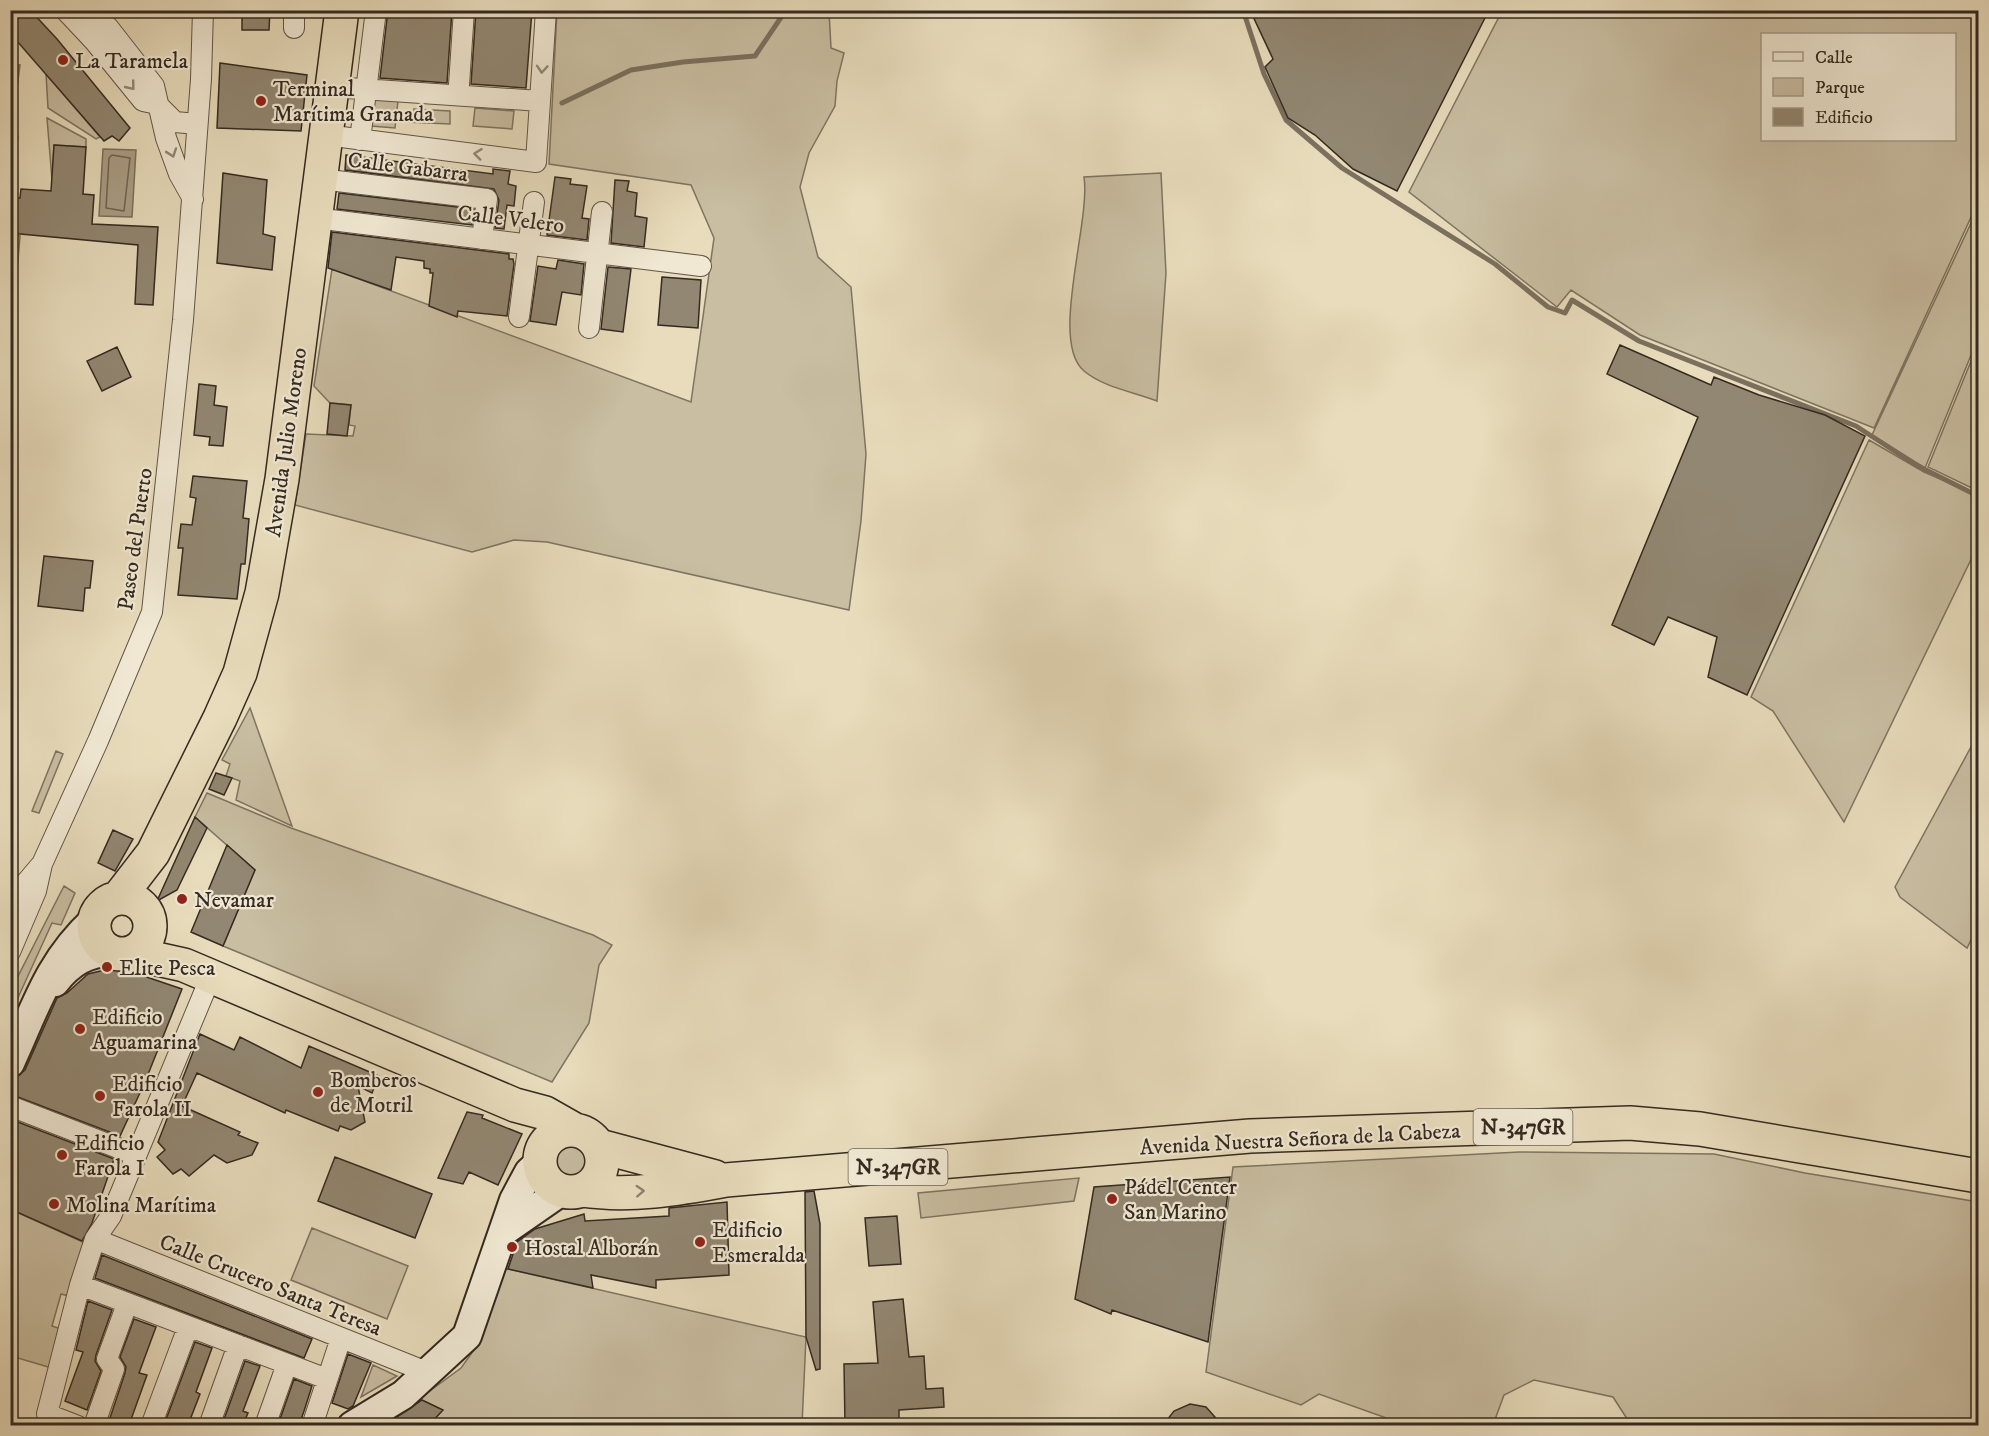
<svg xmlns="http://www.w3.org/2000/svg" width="1989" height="1436" viewBox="0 0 1989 1436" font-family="'IM FELL DW Pica',serif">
  <rect width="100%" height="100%" fill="#e8dcbc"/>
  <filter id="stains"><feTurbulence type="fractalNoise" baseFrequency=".00333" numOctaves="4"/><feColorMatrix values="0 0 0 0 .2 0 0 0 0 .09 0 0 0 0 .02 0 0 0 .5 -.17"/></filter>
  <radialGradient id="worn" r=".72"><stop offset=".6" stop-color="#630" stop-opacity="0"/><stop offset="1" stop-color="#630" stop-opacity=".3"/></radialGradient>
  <!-- green -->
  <path fill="#c9bea2" stroke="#7e7462" stroke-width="1.5" fill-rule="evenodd" d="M557 11H829L831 48 844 53 837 81 835 106 809 153 800 187 818 257 851 287 866 454 861 521 849 610 547 542 514 540 472 552 295 505 306 434 353 436 355 426 349 425 351 405 330 403 314 386 332 269 691 402 714 238 691 185 549 164Z
    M1958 11 1978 16V202L1874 428 1640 335 1571 290 1557 307 1409 192 1502 11ZM1762 34H1954V140H1762Z
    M46 74 100 137 96 139 48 108Z
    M374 98 398 101 395 128 371 126Z
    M475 108 514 111 512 129 473 126Z
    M414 109 450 111V124L405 122 406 112H414Z
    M47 118 86 139V147L54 145 52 180Z
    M1161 173 1166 273 1157 401C1134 392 1103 387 1084 371 1049 342 1091 222 1084 177Z
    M1978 208V338L1925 468 1872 435Z
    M1978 344V491L1928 467Z
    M1869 440 1924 472 1978 495V545L1844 822 1773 711 1751 697Z
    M250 708 292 826 236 800 240 781 226 776 230 764 222 760Z
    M1978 734V926L1967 948 1900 897 1895 887Z
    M56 751 63 754 39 813 32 811Z
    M207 793 291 828 593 935 612 945 599 965 589 1023 552 1082 223 946 255 870 195 817Z
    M64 886 75 893 61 925 52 923 11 1013V990Z
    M553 1161a18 18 0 1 1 36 0a18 18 0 1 1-36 0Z
    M1519 1152 1714 1154 1805 1173 1978 1202V1425H1631L1613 1397 1534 1380 1504 1395 1493 1425H1406L1319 1394 1301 1405 1206 1372 1233 1167Z
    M1079 1178 1074 1201 921 1218 918 1193Z
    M10 1209 85 1243 73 1297 61 1294 52 1326 64 1330 55 1369 11 1356Z
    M312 1228 408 1266 387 1319 291 1280Z
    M504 1268 806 1337 802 1425H413L403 1406 409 1405 432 1416 442 1410 419 1399 461 1368 479 1343Z
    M373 1365 397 1376 361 1397Z"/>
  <!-- water -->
  <path fill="#ab9f87" stroke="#7b705e" stroke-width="1.5" d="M11 64 20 65 11 134 18 136 12 176H10Z
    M103 149 136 150 132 217 99 216Z
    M11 235 20 236 15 296H11Z"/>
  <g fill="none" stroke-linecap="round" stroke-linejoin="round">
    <!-- shore -->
    <path stroke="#706454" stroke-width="1.5" d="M112 155 130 158 124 211 106 208 109 158Z"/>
    <!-- stream -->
    <path stroke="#7b705e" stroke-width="5" d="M1243 10 1264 74 1286 120 1342 168 1495 264 1548 307 1565 313 1572 300 1639 341 1856 426 1916 465 1978 496
      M562 103 631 70 683 62 755 56 786 10"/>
  </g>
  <!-- building -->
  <path fill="#928772" stroke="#342a21" stroke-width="1.5" d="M10 10H30L57 39 130 128 119 141 112 136 104 141 10 33Z
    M242 10H270L269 30H242Z
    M388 10H452L447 83 380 78Z
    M476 10H532L526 88 471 84Z
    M1250 10H1489L1397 191 1353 169 1315 135 1288 118 1265 67 1273 59Z
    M220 63 307 75 301 131 217 128Z
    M54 145 86 147 83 194 94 195 92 224 158 227 153 305 135 304 138 245 10 233V198H20L21 189 51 191Z
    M346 155 493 174V169L510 171 508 184 516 186 514 206 507 205 504 229 495 228 499 200 494 189 345 170Z
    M223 173 267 180 263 234 275 237 272 270 217 263Z
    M555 177 571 179 570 184 587 186 582 218 589 219 587 240 547 235Z
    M615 180 629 181 627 191 637 193 635 216 647 218 644 247 611 243Z
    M339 193 474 209 472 225 337 209Z
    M332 232 509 254V259H513L514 264 507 316 458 311 457 317 429 306 433 273H430V269L424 268V261L396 257 391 290 328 268Z
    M558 260 584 264 581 295 562 292 556 325 530 321 538 266 556 269Z
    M608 267 631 269 623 332 601 329Z
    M662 277 701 280 698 328 658 325Z
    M1620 345 1711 385 1714 377 1759 395 1825 415 1865 436 1747 695 1708 677 1717 637 1668 617 1654 645 1612 625 1698 417 1607 374Z
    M117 347 131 377 102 391 87 361Z
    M199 384 216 386 214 405 227 407 223 446 209 445 210 437 194 435Z
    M330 403 351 405 347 436 327 434Z
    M193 476 247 481 243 518 249 519 245 564H241L237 599 178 595 183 548H178L181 524 192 525 196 498 190 497Z
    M44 556 93 561 90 588H85L83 611 38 606Z
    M216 773 232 778 224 795 209 789Z
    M195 817 207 828 177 890 157 901Z
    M113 830 133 839 115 871 98 863Z
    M227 845 255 870 223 946 191 932Z
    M117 967 182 989 145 1082 120 1136 10 1094 14 1079 25 1070 57 998 67 993 88 974Z
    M200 1034 234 1050 240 1037 301 1068 309 1046 379 1076 372 1093 358 1086 365 1122 351 1130 340 1126 338 1131 286 1110 285 1113 197 1073 182 1106 240 1132 238 1135 258 1143 252 1155 227 1163 214 1155 189 1176 181 1169 173 1174 157 1157 165 1150 158 1142Z
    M467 1112 483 1115 482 1118 522 1134 498 1185 469 1172 463 1184 438 1178Z
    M10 1119 114 1159 92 1223 82 1241 10 1209Z
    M335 1157 432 1194 415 1238 318 1201Z
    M1230 1177 1208 1342 1112 1310 1111 1314 1075 1299 1094 1187Z
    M814 1191 820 1224V1369L816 1370 806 1337 805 1192Z
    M727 1202 729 1275 656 1280V1288L591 1275 593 1288 508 1269 517 1242 535 1229 584 1214 585 1221 669 1216V1208Z
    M897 1216 901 1264 869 1266 865 1218Z
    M102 1255 312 1339 304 1358 95 1278Z
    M903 1299 909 1357 924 1356 926 1389 943 1388 944 1407 899 1410V1425H845L844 1364 878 1363 873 1302Z
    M88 1301 112 1310 96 1355 95 1361 101 1371 87 1410 65 1401 83 1352 76 1350Z
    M134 1319 156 1327 139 1373 147 1375 129 1425 110 1418 125 1373 126 1367 120 1357Z
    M195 1342 212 1348 196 1392 200 1394 188 1425H164Z
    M348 1354 371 1363 353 1406 348 1409 332 1403Z
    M245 1361 260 1366 243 1411 248 1413 243 1425H222Z
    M294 1379 312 1386 304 1411 299 1425H278Z
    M422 1400 443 1410 429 1425H385Z
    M1190 1404 1206 1407 1222 1425H1163L1174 1411Z"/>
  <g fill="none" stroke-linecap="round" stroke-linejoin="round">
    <!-- street casing -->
    <g stroke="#615648" stroke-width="22">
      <path id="street" d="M65 10 95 42 143 101 157 104 175 122 197 124
        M92 10 108 27 154 86 166 138 179 174 193 199
        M294 28V10
        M459 85 464 10
        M332 87 540 101
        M326 135 536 162 546 10
        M360 140 376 10
        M320 179 487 199 482 239
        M315 218 701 266
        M519 317 534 202
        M589 328 602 212
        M10 915 23 886 40 866
        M10 952 36 891 42 864 98 741 152 612 183 320 201 79 203 10
        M10 1106 136 1155
        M95 1239 429 1373
        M80 1285 327 1379
        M78 1426 47 1414 80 1285 95 1239 111 1216 211 976
        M94 1426 114 1369 107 1359 127 1304
        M151 1426 188 1327
        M209 1426 238 1345
        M265 1426 287 1364
        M312 1426 341 1338"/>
    </g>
    <!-- secondary casing -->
    <g stroke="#342a21" stroke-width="32">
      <path id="secondary" d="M55 982C70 963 87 952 111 952
        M10 1063C35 1009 48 962 94 920
        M504 1231 563 1190
        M352 1426 403 1395 467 1336 514 1200 529 1172 540 1162"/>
    </g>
    <!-- highway casing -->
    <g stroke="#342a21" stroke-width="36">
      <path id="highway" d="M119 897 153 853 220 718 240 673 262 593 282 479 342 10
        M94 926a28 28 0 1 1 56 0a28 28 0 1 1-56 0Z
        M130 953 184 965 515 1105 545 1113 575 1130
        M540 1161a31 31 0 1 1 62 0a31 31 0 1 1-62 0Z
        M599 1146 715 1177
        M582 1190C630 1197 678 1189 726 1180L1250 1136 1630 1123 1700 1129 1978 1176"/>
    </g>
    <!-- street -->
    <use href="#street" stroke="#f0e8d3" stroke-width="20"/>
    <!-- secondary -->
    <use href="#secondary" stroke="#f0e8d3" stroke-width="28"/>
    <!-- highway -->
    <use href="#highway" stroke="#e8dcbc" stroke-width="33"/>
  </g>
  <!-- one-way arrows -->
  <defs><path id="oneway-chevron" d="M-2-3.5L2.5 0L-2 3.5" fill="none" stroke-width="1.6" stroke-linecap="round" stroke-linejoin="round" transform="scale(1.5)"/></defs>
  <g stroke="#92897a">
    <use href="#oneway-chevron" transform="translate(542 69) rotate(94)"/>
    <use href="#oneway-chevron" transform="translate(131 86) rotate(51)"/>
    <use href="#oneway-chevron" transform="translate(172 153) rotate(71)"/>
    <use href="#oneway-chevron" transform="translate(478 154) rotate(-173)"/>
  </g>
  <use stroke="#8e836e" href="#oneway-chevron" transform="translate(640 1191) rotate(-3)"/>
  <!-- markers -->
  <g fill="#8f2418" stroke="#f0e8d3" stroke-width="2">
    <circle cx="63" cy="60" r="6"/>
    <circle cx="261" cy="101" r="6"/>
    <circle cx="182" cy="899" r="6"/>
    <circle cx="107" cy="967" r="6"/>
    <circle cx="80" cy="1029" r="6"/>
    <circle cx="318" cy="1092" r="6"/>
    <circle cx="100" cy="1096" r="6"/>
    <circle cx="62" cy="1155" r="6"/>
    <circle cx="1112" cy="1199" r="6"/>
    <circle cx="54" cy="1204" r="6"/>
    <circle cx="700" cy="1242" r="6"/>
    <circle cx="512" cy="1247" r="6"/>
  </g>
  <g text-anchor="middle" stroke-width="4.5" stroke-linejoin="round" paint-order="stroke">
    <!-- shield labels -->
    <g fill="#f0e8d3" stroke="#6c6356" stroke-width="1.5">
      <rect x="1473.5" y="1109" width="99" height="36" rx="4.5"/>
      <rect x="848.5" y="1149" width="99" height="36" rx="4.5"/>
    </g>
    <g font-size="21" font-weight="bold" fill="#342a21">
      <text x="1523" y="1134">N-347GR</text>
      <text x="898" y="1174">N-347GR</text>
    </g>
    <!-- poi labels -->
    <g font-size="22" fill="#342a21" stroke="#f0e8d3" text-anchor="start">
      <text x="75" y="68">La Taramela</text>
      <text x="273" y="96">Terminal<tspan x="273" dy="25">Marítima Granada</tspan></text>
      <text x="194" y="907">Nevamar</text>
      <text x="119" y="975">Elite Pesca</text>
      <text x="92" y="1024">Edificio<tspan x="92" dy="25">Aguamarina</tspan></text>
      <text x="330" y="1087">Bomberos<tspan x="330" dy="25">de Motril</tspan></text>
      <text x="112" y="1091">Edificio<tspan x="112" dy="25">Farola II</tspan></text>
      <text x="74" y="1150">Edificio<tspan x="74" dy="25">Farola I</tspan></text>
      <text x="1124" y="1194">Pádel Center<tspan x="1124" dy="25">San Marino</tspan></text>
      <text x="66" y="1212">Molina Marítima</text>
      <text x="712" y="1237">Edificio<tspan x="712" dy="25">Esmeralda</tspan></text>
      <text x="524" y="1255">Hostal Alborán</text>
    </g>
    <!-- street labels -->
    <g font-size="22" fill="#342a21" stroke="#f0e8d3">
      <text transform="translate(408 166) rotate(7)" y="8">Calle Gabarra</text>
      <text transform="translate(511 218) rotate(7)" y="8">Calle Velero</text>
      <text transform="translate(285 442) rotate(-82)" y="8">Avenida Julio Moreno</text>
      <text transform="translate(134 539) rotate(-82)" y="8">Paseo del Puerto</text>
      <text transform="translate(1300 1138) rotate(-3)" y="8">Avenida Nuestra Señora de la Cabeza</text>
      <text transform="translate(271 1284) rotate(22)" y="8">Calle Crucero Santa Teresa</text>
    </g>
  </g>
  <!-- margin -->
  <rect width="1989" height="1436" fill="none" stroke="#e8dcbc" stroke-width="36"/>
  <rect x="12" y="12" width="1965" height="1412" fill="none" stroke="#342a21" stroke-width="3"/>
  <rect x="18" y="18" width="1953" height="1400" fill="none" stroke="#342a21" stroke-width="1.5"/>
  <!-- legend -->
  <rect x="1761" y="33" width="195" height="108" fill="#f0e8d3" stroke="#a59c8c" stroke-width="1.5"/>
  <rect x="1773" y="52" width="30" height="9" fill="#f0e8d3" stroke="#a59c8c" stroke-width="1.5"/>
  <text x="1815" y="63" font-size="18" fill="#342a21">Calle</text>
  <rect x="1773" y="78" width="30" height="18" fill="#c9bea2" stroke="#a59c8c" stroke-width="1.5"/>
  <text x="1815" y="93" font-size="18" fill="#342a21">Parque</text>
  <rect x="1773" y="108" width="30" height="18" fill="#928772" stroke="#a59c8c" stroke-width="1.5"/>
  <text x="1815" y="123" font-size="18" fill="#342a21">Edificio</text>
  <rect width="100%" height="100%" filter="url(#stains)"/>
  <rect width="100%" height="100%" fill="url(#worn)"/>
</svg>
